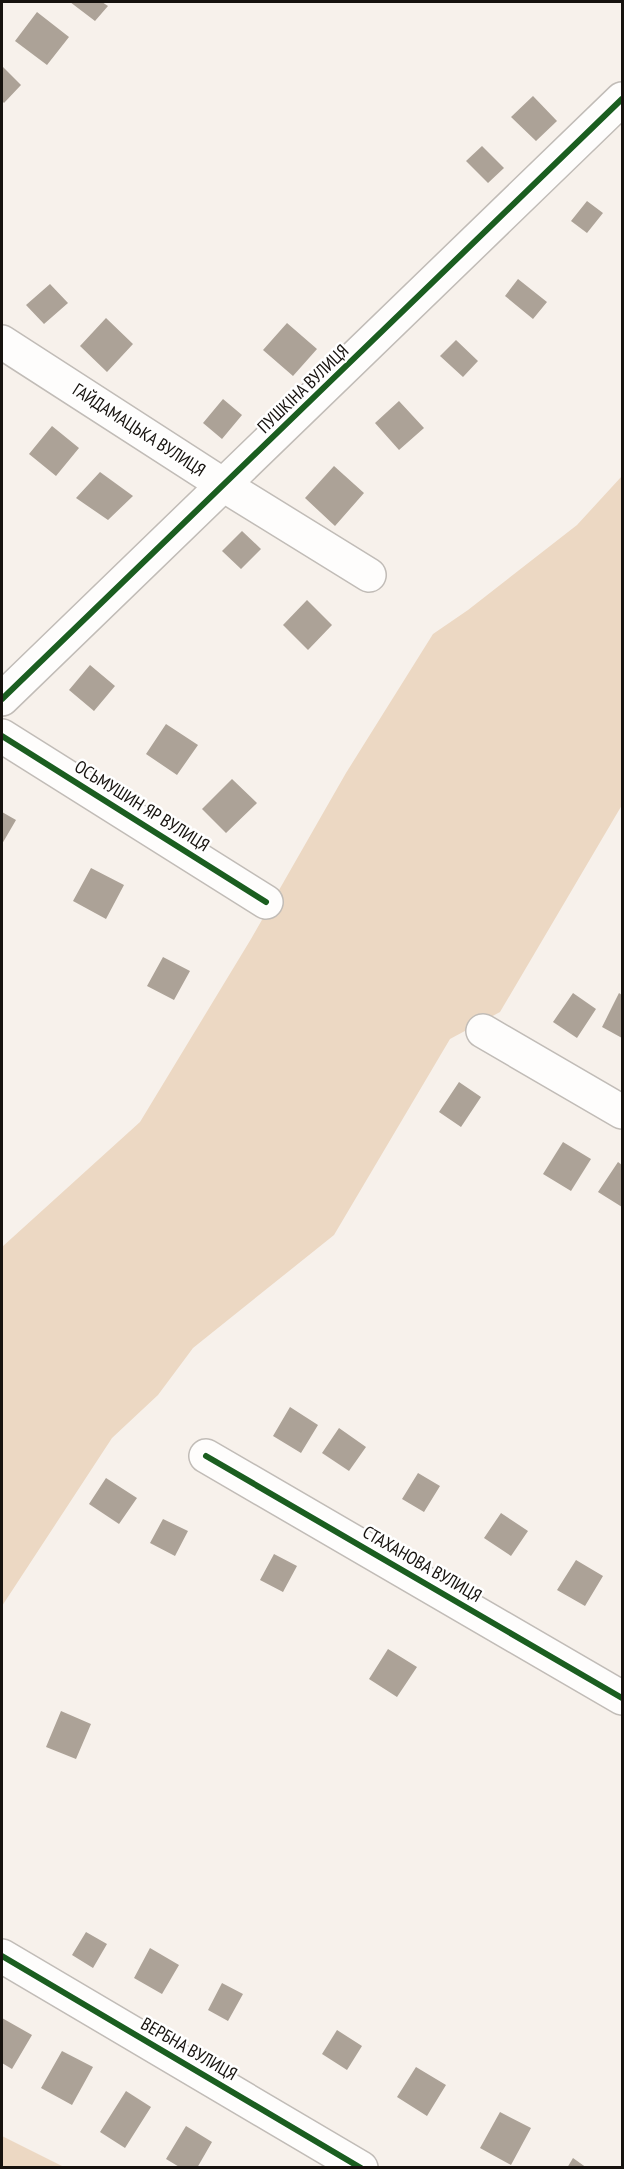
<svg xmlns="http://www.w3.org/2000/svg" width="624" height="2169" viewBox="0 0 624 2169" font-family="'PT Sans Narrow',sans-serif">
  <rect width="100%" height="100%" fill="#f7f1eb"/>
  <!-- green -->
  <path fill="#ecd8c3" d="M622 476V805L500 1012 450 1039 334 1235 193 1348 158 1395 112 1438 2 1606V1247L140 1122 251 939 346 773 433 634 468 610 577 525Z
    M2 2136 64 2167H2Z"/>
  <!-- building -->
  <path fill="#aca297" d="M70 2H102L108 6 95 21Z
    M37 12 69 37 47 65 15 41Z
    M2 66 21 85 4 103 2 101Z
    M533 96 557 121 536 141 511 117Z
    M482 146 504 168 488 183 466 161Z
    M587 201 603 213 587 233 571 221Z
    M518 279 547 302 533 319 505 296Z
    M50 284 68 303 44 324 26 305Z
    M106 318 133 344 107 372 80 346Z
    M287 323 317 349 293 376 263 350Z
    M456 340 478 361 463 377 440 356Z
    M223 399 242 415 222 439 203 423Z
    M399 401 424 428 399 450 375 423Z
    M52 426 79 448 56 476 29 454Z
    M334 466 364 493 335 526 305 498Z
    M100 472 133 496 108 520 76 498Z
    M242 531 261 549 241 569 222 551Z
    M307 600 332 625 308 650 283 625Z
    M90 665 115 686 94 711 69 690Z
    M166 724 198 745 177 775 146 754Z
    M232 779 257 803 226 833 202 809Z
    M2 812 16 820 2 844Z
    M91 868 124 885 106 919 73 901Z
    M163 957 190 971 174 1000 147 986Z
    M573 993 596 1009 577 1038 553 1022Z
    M619 993 622 995V1038L602 1027Z
    M459 1082 481 1097 461 1127 439 1112Z
    M563 1142 591 1159 571 1191 543 1174Z
    M618 1162 622 1165V1207L598 1192Z
    M290 1407 318 1425 301 1453 273 1436Z
    M339 1428 366 1447 349 1471 322 1453Z
    M418 1473 440 1486 424 1512 402 1499Z
    M106 1478 137 1498 119 1524 89 1504Z
    M501 1513 528 1531 511 1556 484 1538Z
    M163 1519 188 1531 175 1556 150 1543Z
    M274 1554 297 1566 283 1592 260 1580Z
    M576 1560 603 1576 585 1606 557 1590Z
    M388 1649 417 1667 397 1697 369 1679Z
    M61 1711 91 1724 76 1759 46 1747Z
    M86 1932 107 1944 93 1968 72 1955Z
    M150 1948 179 1965 162 1994 134 1978Z
    M222 1983 243 1994 228 2021 208 2010Z
    M2 2018 32 2035 12 2069 2 2063Z
    M337 2030 362 2046 347 2070 322 2054Z
    M62 2051 93 2067 72 2105 41 2088Z
    M416 2067 446 2085 427 2116 397 2097Z
    M126 2091 151 2107 125 2148 100 2132Z
    M500 2112 531 2128 511 2165 480 2148Z
    M186 2126 212 2142 197 2168H181L166 2159Z
    M573 2158 587 2168H567Z"/>
  <g fill="none" stroke-linecap="round" stroke-linejoin="round">
    <!-- minor casing -->
    <g stroke="#c1bcb7" stroke-width="36">
      <path id="minor" d="M2 342 225 486 369 575
        M2 699 622 99
        M2 736 266 902
        M483 1031 622 1112
        M206 1456 622 1698
        M2 1956 361 2168"/>
    </g>
    <!-- minor -->
    <use href="#minor" stroke="#fefdfc" stroke-width="33"/>
    <!-- cycleway casing -->
    <g stroke="#fff" stroke-width="10">
      <path id="cycleway" d="M2 699 622 99
        M2 736 266 902
        M206 1456 622 1698
        M2 1956 361 2168"/>
    </g>
    <!-- cycleway -->
    <use href="#cycleway" stroke="#1b5e20" stroke-width="6"/>
  </g>
  <g text-anchor="middle" stroke-width="5" stroke-linejoin="round" paint-order="stroke">
    <!-- street labels -->
    <g font-size="18" fill="#16120e" stroke="#fff">
      <text transform="translate(303 389) rotate(-44)" y="6">ПУШКІНА ВУЛИЦЯ</text>
      <text transform="translate(139 430) rotate(33)" y="6">ГАЙДАМАЦЬКА ВУЛИЦЯ</text>
      <text transform="translate(142 806) rotate(32)" y="6">ОСЬМУШИН ЯР ВУЛИЦЯ</text>
      <text transform="translate(422 1564) rotate(30)" y="6">СТАХАНОВА ВУЛИЦЯ</text>
      <text transform="translate(189 2049) rotate(30)" y="6">ВЕРБНА ВУЛИЦЯ</text>
    </g>
  </g>
  <!-- border -->
  <rect width="624" height="2169" fill="none" stroke="#16120e" stroke-width="6"/>
</svg>
